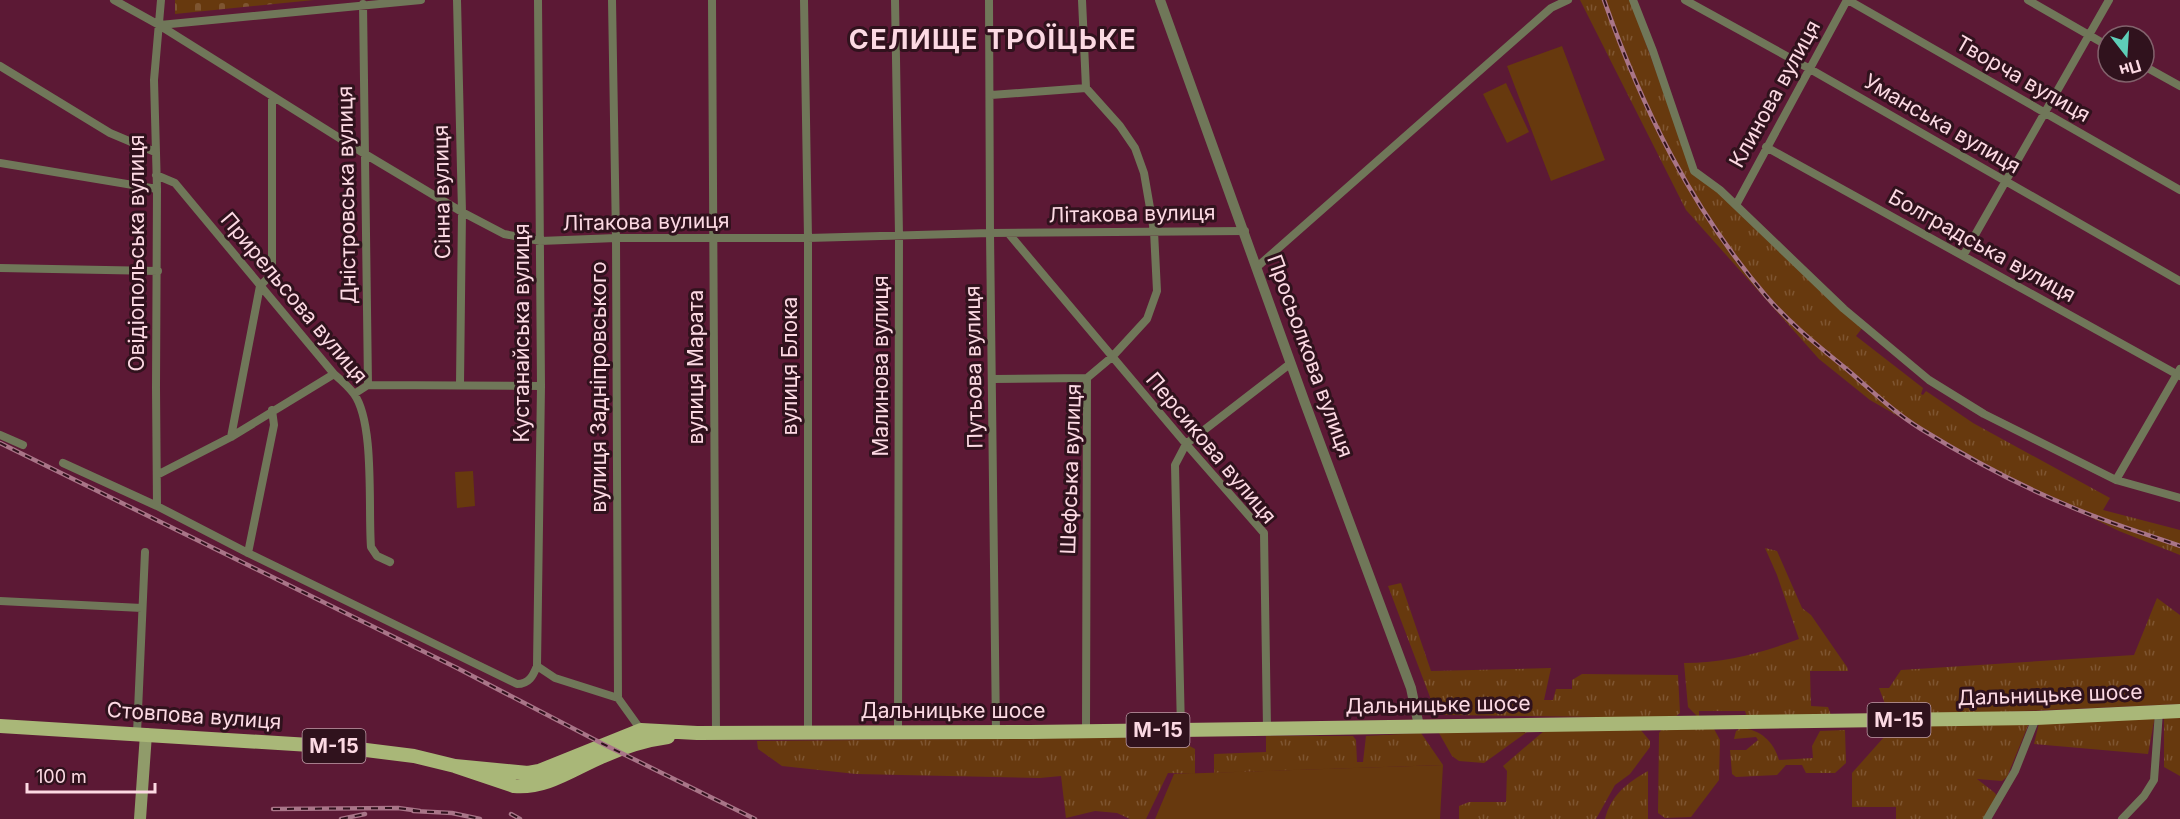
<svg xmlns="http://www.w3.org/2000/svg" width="2180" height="819" viewBox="0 0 2180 819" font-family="Inter,sans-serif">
  <defs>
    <pattern id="grass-tufts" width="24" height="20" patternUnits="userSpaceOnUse" patternTransform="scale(1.5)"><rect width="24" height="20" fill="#67390e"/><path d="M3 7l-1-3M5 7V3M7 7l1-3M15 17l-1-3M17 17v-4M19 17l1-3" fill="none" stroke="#7e5531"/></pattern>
    <pattern id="cemetery-stones" width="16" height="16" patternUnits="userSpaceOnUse" patternTransform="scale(1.5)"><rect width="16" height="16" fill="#67390e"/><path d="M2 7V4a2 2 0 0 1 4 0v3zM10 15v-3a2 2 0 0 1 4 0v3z" fill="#7e5531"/></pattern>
  </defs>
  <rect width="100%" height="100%" fill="#5c1935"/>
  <!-- grass -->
  <path fill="url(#grass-tufts)" d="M1580 0H1630L1693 173 1711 184 1863 327 1856 336 1923 388 1921 394 1923 395 1926 391 1973 423 2110 498 2103 510 2180 530V555L2119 531 1981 464 1870 400 1819 359 1686 210Z
    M1765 548 1777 551 1802 608 1811 615 1847 667 1848 671H1810L1811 706 1828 707 1833 720H1748L1745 711H1699V718L1688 707 1684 663C1726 663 1761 653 1799 639L1777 575Z
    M1401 583 1431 671 1551 668 1544 700H1553L1556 689H1572V680L1582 674 1678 675 1680 713 1674 718 1444 715 1433 705 1388 586Z
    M2157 598 2180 615V704L1890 717 1879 688H1889L1901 670 2134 655Z
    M2180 715V776L2164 767V716Z
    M2155 716 2148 754 2034 744 2039 723Z
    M2029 723 2007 777 2002 781 1977 779 1995 793 2001 804 1984 819H1896V807H1852V773L1893 727Z
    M1713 727 1720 740 1719 780 1691 817 1665 818 1658 813 1659 733 1663 728Z
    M1639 728 1650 741V747L1630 774 1615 785 1596 819H1459V806L1469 802H1506L1507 771 1503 766 1544 731Z
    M1741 728C1760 729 1774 742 1779 760L1813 758 1812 746 1820 731 1845 730 1846 763 1835 773H1806L1802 765H1786L1777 775 1736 777 1732 774 1730 750H1746L1758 740 1756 737 1734 739 1736 731Z
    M1527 732 1484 763 1459 761 1452 756 1439 733Z
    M1421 733 1443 765 1214 773V754L1266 752V736H1353L1356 740 1357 762H1363L1366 736Z
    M1173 737 1195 749V774L1168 773 1146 819H1130L1117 813 1095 811 1066 818 1061 776 1040 778 856 774 782 766 758 749 757 741Z
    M1648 771V819H1605C1611 795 1627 783 1648 771Z"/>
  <!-- cemetery -->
  <path fill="url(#cemetery-stones)" d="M175 0H314L175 14Z"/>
  <!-- park -->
  <path fill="#67390e" d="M1562 46 1605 160 1551 181 1507 66Z
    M1506 83 1529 132 1507 143 1483 94Z
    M473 471 475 506 457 508 455 472Z
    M1443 765 1440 819H1155L1174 774Z"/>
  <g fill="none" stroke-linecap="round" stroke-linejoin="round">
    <!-- minor -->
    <path stroke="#707759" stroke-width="8" d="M114 0 159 25 365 154 462 212 504 234 540 241 616 238H808L990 233 1245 231
      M457 0 462 212 460 384
      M612 0 616 238 618 698 641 730
      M712 0 716 733
      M804 0 808 238V733
      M895 0 899 235 898 733
      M989 0 990 233 996 733
      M1082 0 1086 88 1120 126 1135 148 1144 173 1154 231 1157 291 1147 319 1112 357 1087 378 1086 732
      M1633 0 1653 51 1694 171 1720 190 1844 309 1929 380 1984 414 2116 480 2180 498
      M1685 0 1810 69 2180 281
      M1848 0 2180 190
      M2028 0 2108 46
      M363 4 368 385
      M160 25 421 0
      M0 66 110 133 155 152
      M2144 66 2180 86
      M991 95 1086 88
      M1766 147 2180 376
      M0 163 157 189
      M156 175 175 183 334 374C341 380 349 387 354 394 375 423 368 509 371 547L377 556 390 562
      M1736 205 1847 0
      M1009 234 1186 444 1264 533 1267 729
      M1963 256 2109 0
      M1257 267 1551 8 1568 0
      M0 268 158 271
      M993 379 1087 378
      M354 394 368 385 541 386
      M0 435 23 445
      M231 437 260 286 272 274V96
      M63 463 157 506 248 553 517 684C529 684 533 676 537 666L555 678 618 698
      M157 475 231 437 334 374
      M2116 480 2180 369
      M157 506 156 388 157 189 154 80 161 0
      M248 553 274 425 272 410
      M0 601 142 608
      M537 666 541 386 538 0
      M1181 730 1175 465 1186 444 1291 363
      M137 733 145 552
      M1987 819 2015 771 2036 718
      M2122 819 2144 796 2154 780 2159 712"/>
    <!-- tertiary -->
    <path stroke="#707759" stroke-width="10" d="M1160 0 1305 403 1411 688 1419 726"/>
    <!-- secondary -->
    <path stroke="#909b6a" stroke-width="12" d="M140 819 146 734"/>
    <!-- primary -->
    <path stroke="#a9b778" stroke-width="14" d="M0 726 342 747 414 756 455 766 514 786C546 789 573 769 601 757 623 747 645 740 668 737
      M455 766 528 773 539 771 641 730 697 733 1030 732 2036 718 2180 711"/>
    <!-- rail casing -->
    <g stroke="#a97588" stroke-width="4.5">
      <path id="rail" d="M1604 0C1642 108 1692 209 1766 296 1791 325 1821 348 1850 372 1873 392 1895 413 1921 429 1968 458 2018 485 2069 506 2105 522 2143 533 2180 546
        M0 443 457 668 603 744 755 819
        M273 809 398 808 420 811
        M413 811 452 813 480 819
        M511 814 520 819
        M341 819 365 814"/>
    </g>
    <!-- rail -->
    <use href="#rail" stroke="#30121d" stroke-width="2" stroke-dasharray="7" stroke-linecap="butt"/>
  </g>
  <g text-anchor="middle" stroke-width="6" stroke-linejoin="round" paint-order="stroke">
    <!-- shield labels -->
    <g fill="#30121d" stroke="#bf9da8" stroke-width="1.5">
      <rect x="1867.5" y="703" width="63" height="34" rx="4.5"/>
      <rect x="1126.5" y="713" width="63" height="34" rx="4.5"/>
      <rect x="302.5" y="729" width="63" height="34" rx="4.5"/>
    </g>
    <g font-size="20" font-weight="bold" fill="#fcd9e3">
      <text x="1899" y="727">М-15</text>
      <text x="1158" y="737">М-15</text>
      <text x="334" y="753">М-15</text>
    </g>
    <!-- street labels -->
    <g font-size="21" fill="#fcd9e3" stroke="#30121d">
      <text transform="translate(2023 79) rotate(30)" y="7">Творча вулиця</text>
      <text transform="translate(1775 94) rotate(-61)" y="7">Клинова вулиця</text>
      <text transform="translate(1942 124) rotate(30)" y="7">Уманська вулиця</text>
      <text transform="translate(442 192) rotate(-91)" y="7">Сінна вулиця</text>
      <text transform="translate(347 195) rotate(-91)" y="7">Дністровська вулиця</text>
      <text transform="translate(1132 214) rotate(-1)" y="7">Літакова вулиця</text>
      <text transform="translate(646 222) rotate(-1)" y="7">Літакова вулиця</text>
      <text transform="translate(1982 246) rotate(29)" y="7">Болградська вулиця</text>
      <text transform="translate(137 253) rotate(-90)" y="7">Овідіопольська вулиця</text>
      <text transform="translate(294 298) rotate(50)" y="7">Прирельсова вулиця</text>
      <text transform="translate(522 333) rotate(-90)" y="7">Кустанайська вулиця</text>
      <text transform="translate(1310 356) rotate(70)" y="7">Просьолкова вулиця</text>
      <text transform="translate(790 366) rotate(-90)" y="7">вулиця Блока</text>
      <text transform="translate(881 366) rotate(-90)" y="7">Малинова вулиця</text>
      <text transform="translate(696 367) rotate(-90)" y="7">вулиця Марата</text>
      <text transform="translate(974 367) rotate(-91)" y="7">Путьова вулиця</text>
      <text transform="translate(599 387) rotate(-90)" y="7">вулиця Задніпровського</text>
      <text transform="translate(1211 448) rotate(50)" y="7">Персикова вулиця</text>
      <text transform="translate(1071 469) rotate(-88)" y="7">Шефська вулиця</text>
      <text transform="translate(2050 695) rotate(-2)" y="7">Дальницьке шосе</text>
      <text transform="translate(1438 705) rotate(-1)" y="7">Дальницьке шосе</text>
      <text x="953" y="718">Дальницьке шосе</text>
      <text transform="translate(194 716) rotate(4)" y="7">Стовпова вулиця</text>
    </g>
    <!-- district labels -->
    <g font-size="27" font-weight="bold" letter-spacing="1.5" fill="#fcd9e3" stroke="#30121d">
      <text x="993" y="49">СЕЛИЩЕ ТРОЇЦЬКЕ</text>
    </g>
  </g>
  <!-- north arrow -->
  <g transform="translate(2126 54) rotate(163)"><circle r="28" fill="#30121d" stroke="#82626c" stroke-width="1.5"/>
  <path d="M0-4.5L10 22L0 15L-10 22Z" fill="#5eceb8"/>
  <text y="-9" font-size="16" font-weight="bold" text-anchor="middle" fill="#fcd9e3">Пн</text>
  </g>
  <!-- scale -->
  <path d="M27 783v9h128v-9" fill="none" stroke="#fcd9e3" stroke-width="3"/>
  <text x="36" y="783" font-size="18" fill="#fcd9e3" stroke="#30121d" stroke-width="4.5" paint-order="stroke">100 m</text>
</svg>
